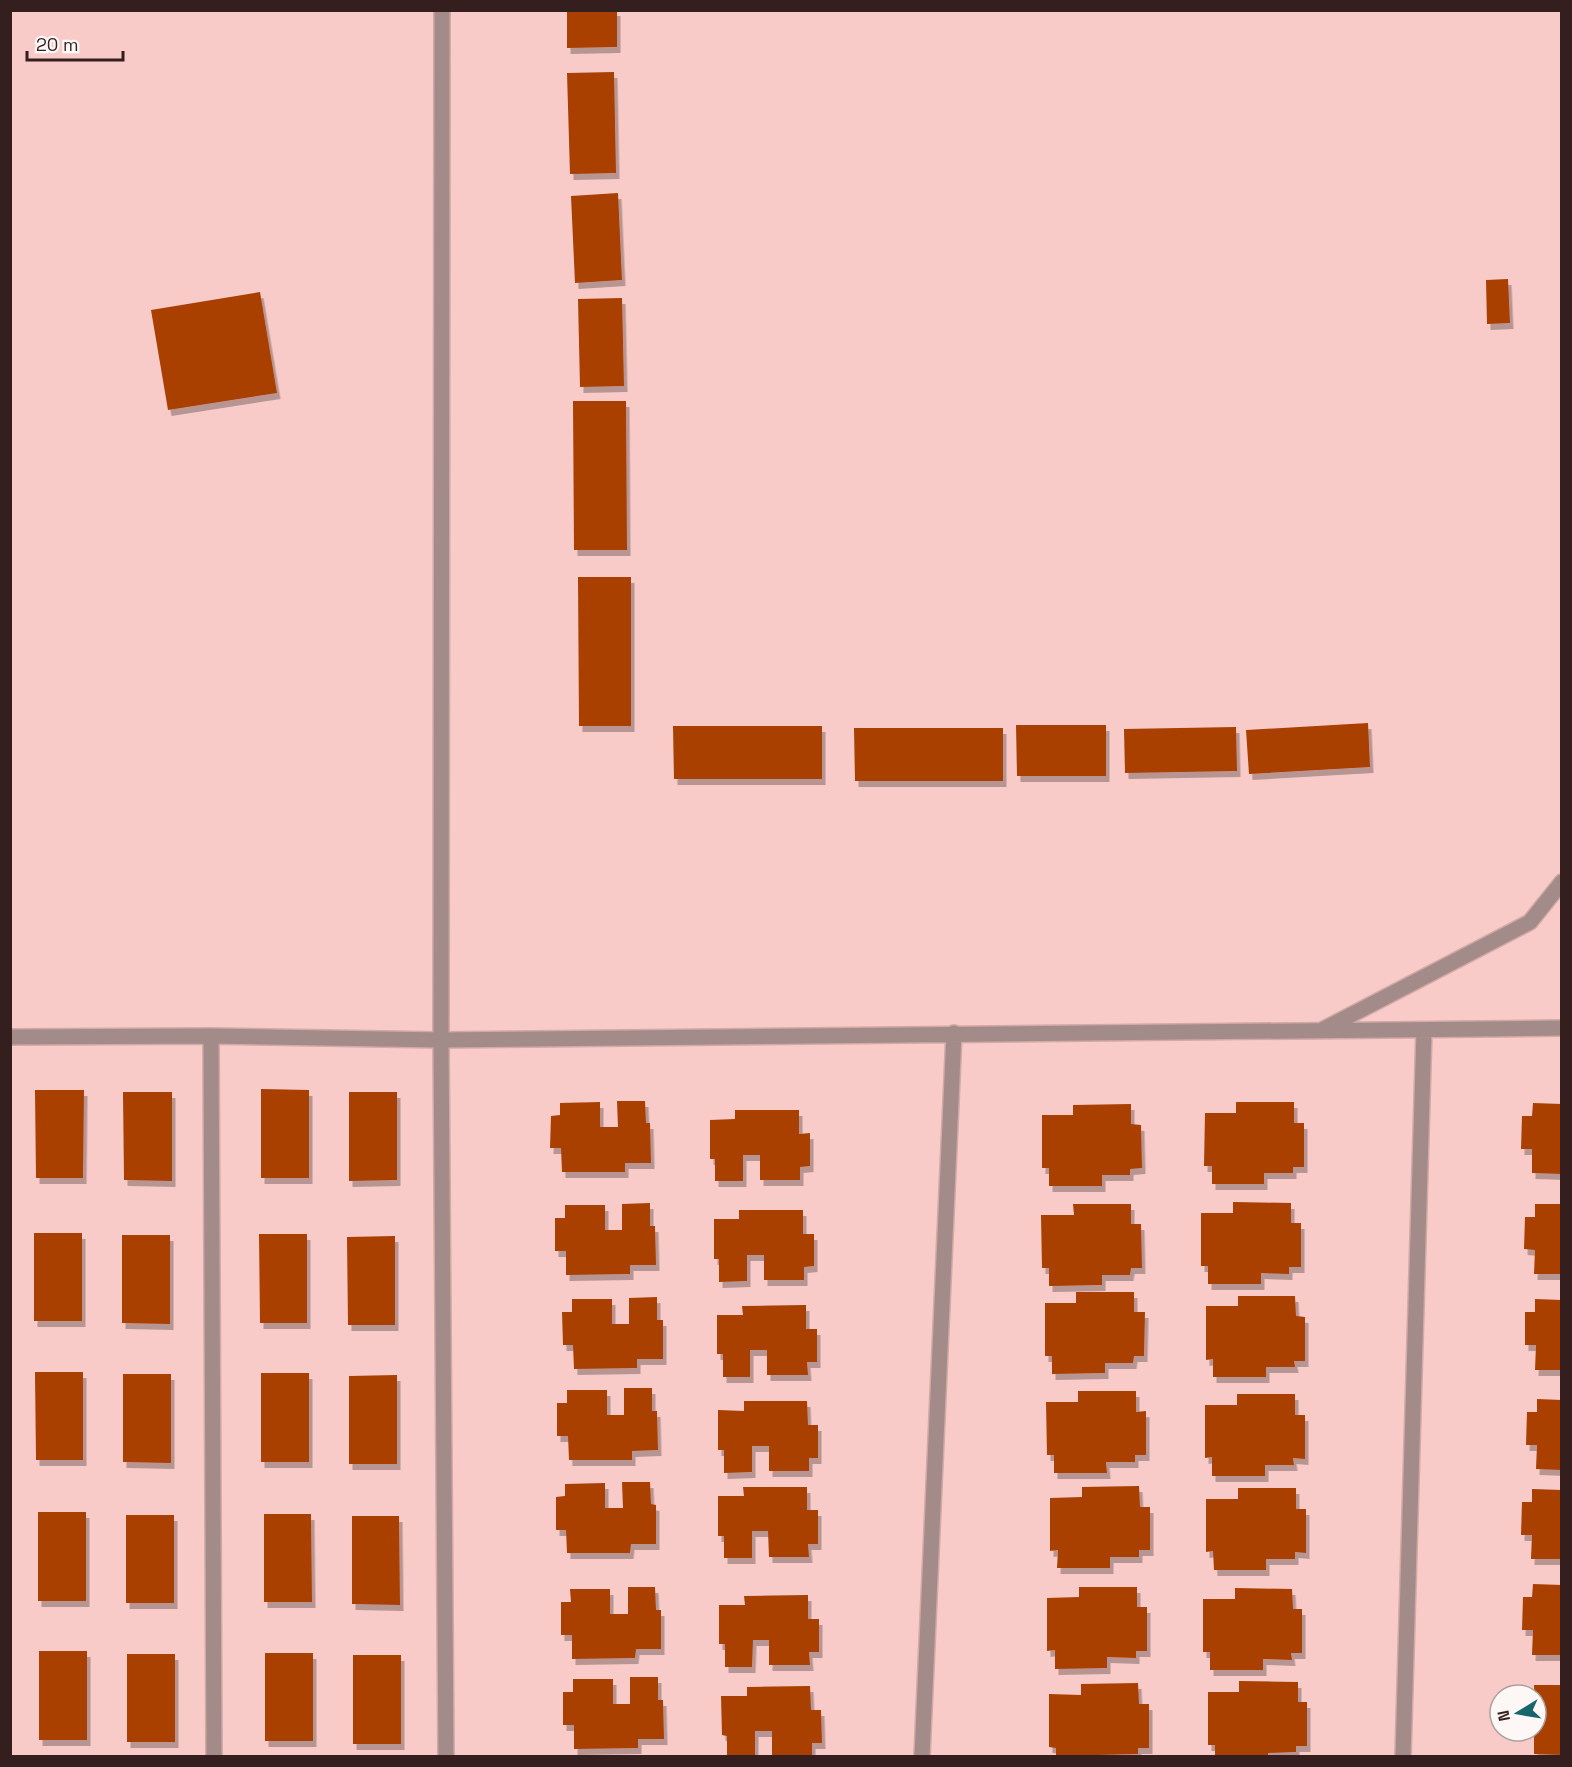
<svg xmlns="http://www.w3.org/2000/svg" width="1572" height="1767" viewBox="0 0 1572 1767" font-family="'Space Grotesk',sans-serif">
  <defs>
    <filter id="shadow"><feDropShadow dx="3.5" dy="6" stdDeviation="0" flood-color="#0004"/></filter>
  </defs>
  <rect width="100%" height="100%" fill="#f8cbc8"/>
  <!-- building -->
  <path fill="#a93f00" filter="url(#shadow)" d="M567 10H617V47L567 48Z
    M614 72 616 173 570 174 567 73Z
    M618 193 622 280 575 283 571 196Z
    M1508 279 1510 323 1487 324 1486 280Z
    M260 292 277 393 168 410 151 310Z
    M622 298 624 386 580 387 578 299Z
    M573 401H626L627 550H574Z
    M578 577H631V726H579Z
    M1368 723 1370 767 1249 774 1246 730Z
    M1016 725H1106V776H1017Z
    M673 726H822V779H674Z
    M1236 727 1237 771 1125 773 1124 729Z
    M854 728H1003V781H855Z
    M261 1089 309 1090V1178H261Z
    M35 1090H84L83 1178H36Z
    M123 1092H172V1181L124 1180Z
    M349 1092H397V1180L349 1181Z
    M617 1101H645L646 1123H650L651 1163H625V1172H562L561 1148H550L551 1116 560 1115V1103L600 1102V1127H618Z
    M1236 1102H1294V1123H1304V1167H1293V1173H1264V1184H1212V1166H1204L1205 1113H1236Z
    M1533 1103 1562 1104V1174L1532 1173V1149H1521L1522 1116H1532Z
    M1131 1104V1124L1141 1125 1142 1168 1130 1169V1175H1102V1186H1049V1168H1042V1115H1073V1105Z
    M735 1110H799V1134L810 1133V1166L800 1167V1180H760V1155H743V1181H715V1159H710V1120L735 1119Z
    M1233 1202 1291 1203V1223H1301V1267H1289V1274L1261 1273V1284H1208V1266H1201V1213H1233Z
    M650 1203V1226H655L656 1265H630V1274L566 1275V1251H555V1218H565V1205H605V1230H622V1204Z
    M1073 1204H1131V1224H1141L1142 1268H1131L1130 1275H1102V1285L1049 1286V1268H1042L1041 1215H1074Z
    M1535 1204H1562V1274H1534L1535 1250 1524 1249 1525 1217H1535Z
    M739 1210H803V1234H814V1266L804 1267V1280H764V1255H747V1281L719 1282V1259H714V1219H739Z
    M34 1233H82V1321H34Z
    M259 1234H307V1323H260Z
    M122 1235H170V1324L122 1323Z
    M395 1236V1325H348L347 1237Z
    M1076 1292H1134V1312H1145L1144 1356H1134L1133 1363H1105V1373L1052 1374V1356H1045V1303H1076Z
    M1238 1296H1295L1296 1316 1305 1317V1361H1294L1295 1367H1266V1377H1213V1359L1206 1360V1306H1238Z
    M657 1297V1320H663V1359H637V1368L574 1369 573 1345H563L562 1312H572V1299H612V1324H629V1298Z
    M1535 1299 1562 1300V1370H1535L1536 1345H1525V1312H1535Z
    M806 1305V1329H817V1362H807L808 1375H767V1350H750V1377H723V1354H717V1315H743L742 1306Z
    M35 1372H83V1460H36Z
    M261 1373H309V1462H261Z
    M123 1374H171V1463L123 1462Z
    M397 1375V1464H349V1376Z
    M624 1388H652V1411H657L658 1450 632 1451V1460H569L568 1436H557V1403H567V1390H607V1415H624Z
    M1078 1391H1136V1412L1146 1411V1455H1135V1462H1106L1107 1473H1054V1455H1047L1046 1402H1078Z
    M1237 1394H1295V1415H1305V1459L1293 1458 1294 1465H1265V1476H1212V1457L1205 1458V1405H1237Z
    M1537 1399 1562 1400V1470L1536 1469 1537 1445H1526L1527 1412H1537Z
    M744 1401H807L808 1425H818V1458H809V1471H769V1446H752V1472L724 1473V1450H718V1410L744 1411Z
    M622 1482H650L651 1504 656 1505V1544H631L630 1553H567L566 1530H556V1497L565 1496V1484L605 1483V1508H623Z
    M1139 1486 1140 1507H1150V1550H1139V1557H1110V1568H1057L1058 1550 1050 1551V1498L1082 1497V1487Z
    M743 1487H807V1510H818V1544H808L809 1557H769L768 1531H752V1558H724V1536H718V1496H744Z
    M1238 1488H1296V1509H1306V1553L1295 1552V1559H1266V1570H1214L1213 1551 1206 1552V1499H1238Z
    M1532 1489 1562 1490V1559H1531L1532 1535H1521L1522 1502H1532Z
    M38 1512H86V1601H38Z
    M264 1514H311L312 1602H264Z
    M126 1515H174V1603H126Z
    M352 1516H399L400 1605 352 1604Z
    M1533 1584 1562 1585V1655H1532L1533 1630H1522L1523 1597H1532Z
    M628 1587H655L656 1610H661V1649H636L635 1658 572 1659V1635H561V1602H571L570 1589H610V1614H628Z
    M1079 1587H1137V1607H1147V1651H1136V1658L1107 1657V1668L1055 1669V1650L1047 1651V1598L1079 1597Z
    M1235 1588 1292 1589 1293 1609H1302V1653H1291L1292 1660 1263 1659V1670H1210V1652H1203V1599H1235Z
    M808 1595V1619H819V1652H809L810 1665H769V1640H753L752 1667H725V1644H719V1605H745L744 1596Z
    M39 1651H87V1740H39Z
    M265 1653H313V1741H265Z
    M127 1654H175V1742H127Z
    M353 1655H401V1744H353Z
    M630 1677H658V1700H663L664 1739H638V1748L574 1749V1725H563V1692H573V1679H613V1704H630Z
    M1239 1681 1298 1682V1702H1307V1746H1296V1752L1268 1753V1756H1215V1745H1208V1692H1239Z
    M1138 1683 1139 1704H1149V1748H1138V1754L1056 1756V1748L1049 1747V1694L1081 1695V1684Z
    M1534 1685H1562V1755L1534 1754V1731H1536Z
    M810 1686 811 1710H821L822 1743H812V1756H772V1731H755V1756H727V1736L722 1735 721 1696H747V1687Z"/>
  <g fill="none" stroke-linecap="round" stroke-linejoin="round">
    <!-- street casing -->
    <g stroke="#d1a9a6" stroke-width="18">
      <path id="street" d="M442 10 441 1040 446 1756
        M1324 1029 1530 922 1562 882
        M211 1036 214 1756
        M10 1037 211 1036 441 1040 1562 1028
        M922 1756 954 1033
        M1403 1756 1424 1030"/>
    </g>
    <!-- street -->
    <use href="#street" stroke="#a38b89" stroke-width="15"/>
  </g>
  <!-- border -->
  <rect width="1572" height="1767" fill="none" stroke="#341f1e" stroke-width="24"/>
  <!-- north arrow -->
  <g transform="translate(1518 1713) rotate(259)"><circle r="28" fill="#fdf7f6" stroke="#ada1a0" stroke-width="1.5"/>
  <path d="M0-4.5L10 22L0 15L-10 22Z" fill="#18666c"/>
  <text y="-9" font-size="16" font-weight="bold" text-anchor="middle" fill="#341f1e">N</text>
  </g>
  <!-- scale -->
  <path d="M27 51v9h96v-9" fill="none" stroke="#341f1e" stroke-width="3"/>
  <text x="36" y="51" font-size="18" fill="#341f1e" stroke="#fdf7f6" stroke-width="4.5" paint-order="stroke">20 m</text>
</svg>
